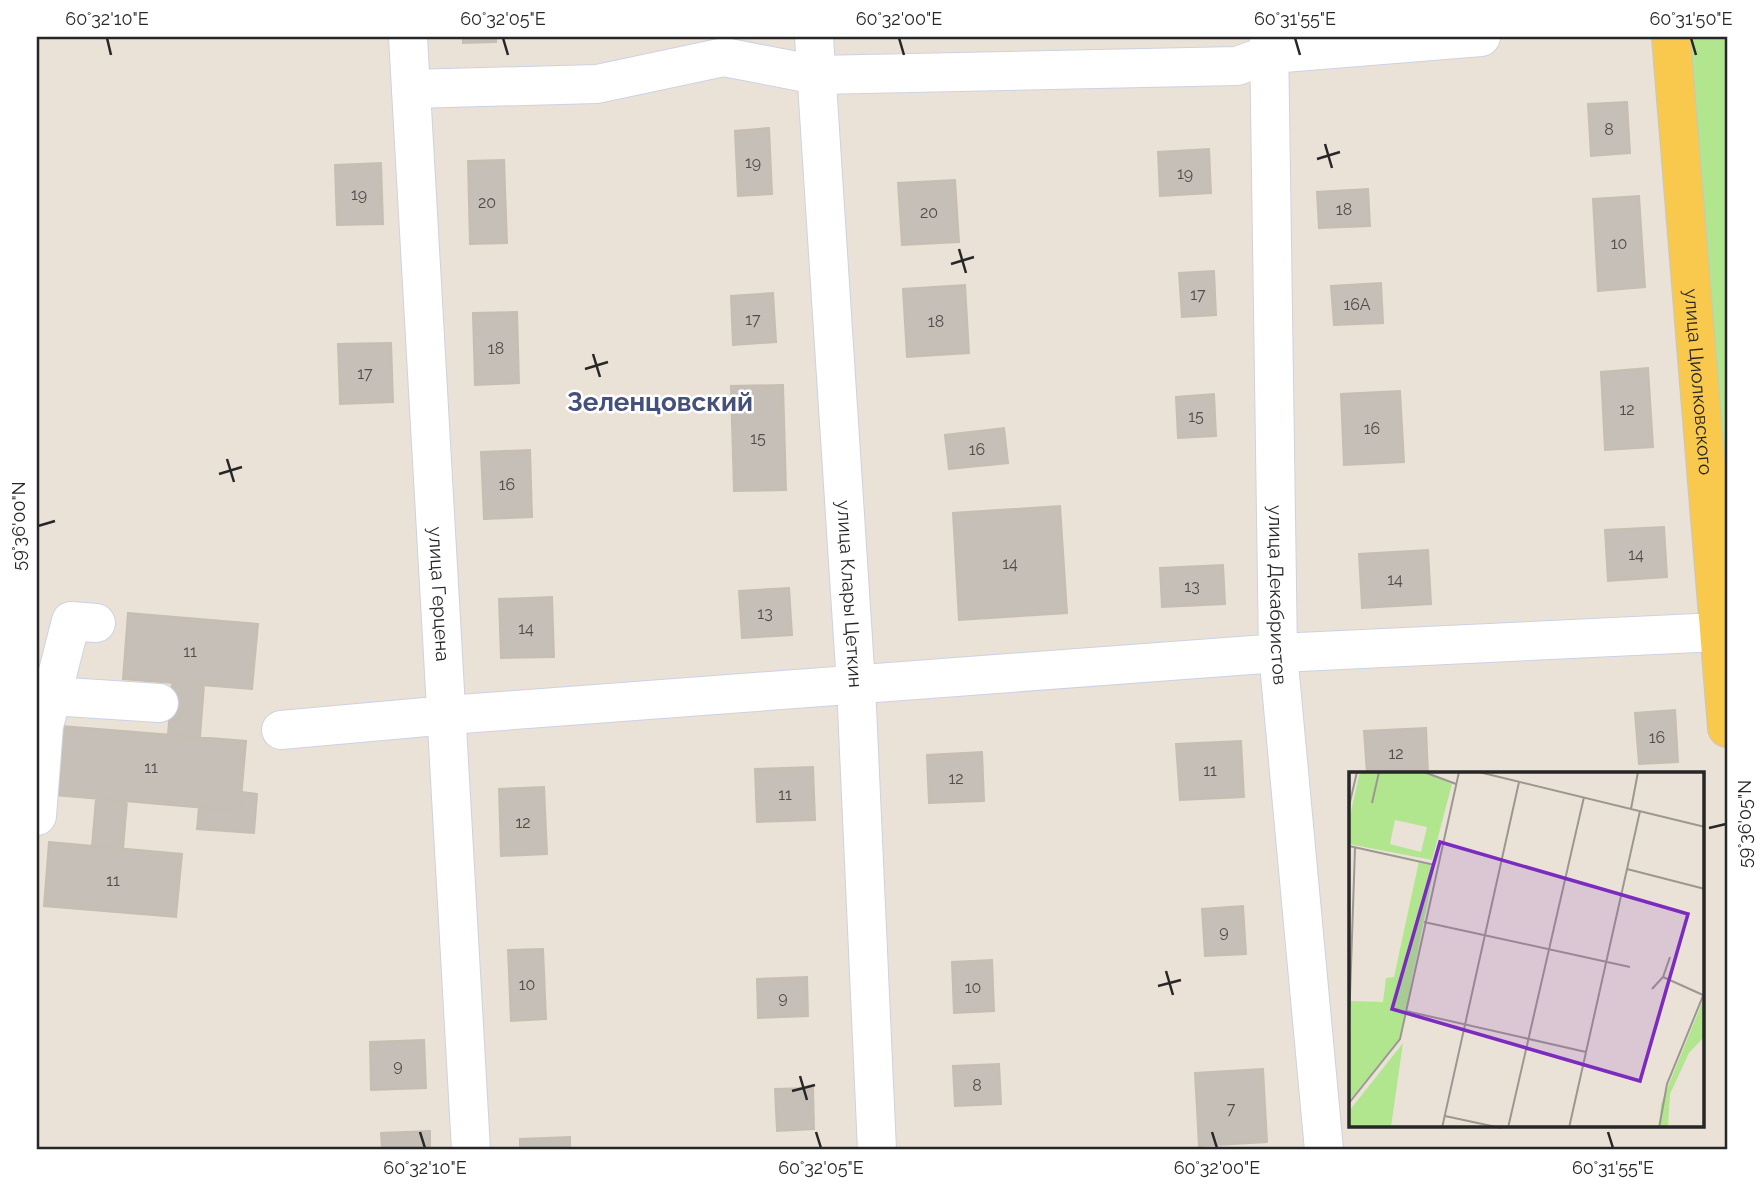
<svg xmlns="http://www.w3.org/2000/svg" width="1764" height="1187" viewBox="0 0 1764 1187" font-family="Raleway,sans-serif">
  <rect width="100%" height="100%" fill="#ebe2d7"/>
  <!-- green -->
  <path fill="#b1e68f" d="M1671 37H1727V728Z"/>
  <!-- building -->
  <path fill="#c6bfb7" stroke="#c6beb1" stroke-width="2" d="M463 37H496V42L463 43Z
    M1627 102 1630 153 1591 156 1588 104Z
    M769 128 772 194 738 196 735 131Z
    M1209 149 1211 193 1160 196 1158 152Z
    M504 160 507 243 470 244 468 161Z
    M381 163 383 224 337 225 335 165Z
    M955 180 959 242 902 245 898 183Z
    M1368 189 1370 226 1319 228 1317 192Z
    M1639 196 1645 287 1598 291 1593 199Z
    M1214 271 1216 315 1182 317 1179 273Z
    M1381 283 1383 323 1334 325 1331 286Z
    M965 285 969 353 907 357 903 289Z
    M773 293 776 342 733 345 731 296Z
    M517 312 519 383 475 385 473 313Z
    M391 343 393 402 340 404 338 344Z
    M1648 368 1653 447 1605 450 1601 372Z
    M783 385 786 490 734 491 731 386Z
    M1400 391 1404 462 1344 465 1341 394Z
    M1214 394 1216 436 1178 438 1176 397Z
    M1004 428 1008 463 949 469 945 435Z
    M530 450 532 517 484 519 481 452Z
    M1060 506 1067 613 959 620 953 513Z
    M1664 527 1667 577 1608 581 1605 530Z
    M1428 550 1431 604 1362 608 1359 554Z
    M1223 565 1225 604 1162 607 1160 568Z
    M789 588 792 635 742 638 739 591Z
    M552 597 554 657 501 658 499 599Z
    M128 613 258 624 252 689 123 679Z
    M172 683 204 685 200 737 168 735Z
    M1675 710 1678 762 1639 764 1635 713Z
    M61 726 246 741 240 811 55 795Z
    M1426 728 1428 774H1367L1364 731Z
    M1241 741 1244 797 1180 800 1176 744Z
    M982 752 984 801 929 803 927 755Z
    M813 767 815 820 757 822 755 769Z
    M544 787 547 854 501 856 499 789Z
    M241 792 257 794 254 833 197 829 199 807 240 811Z
    M96 799 127 801 123 849 92 846Z
    M49 842 182 854 176 917 44 906Z
    M1243 906 1246 954 1205 956 1202 909Z
    M543 949 546 1019 511 1021 508 950Z
    M992 960 994 1011 954 1013 952 962Z
    M807 977 808 1016 758 1018 757 979Z
    M424 1040 426 1088 371 1090 370 1042Z
    M999 1064 1001 1104 955 1106 953 1066Z
    M1263 1069 1267 1142 1199 1146 1195 1073Z
    M813 1088 814 1129 777 1131 775 1089Z
    M430 1131V1150H382L381 1133Z
    M570 1137V1150H520V1139Z"/>
  <g fill="none" stroke-linecap="round" stroke-linejoin="round">
    <!-- minor casing -->
    <g stroke="#cdd2e2" stroke-width="40">
      <g id="minor">
        <path id="s1" d="M408 37 471 1150"/>
        <path id="s2" d="M814 37 856 685 877 1150"/>
        <path id="s3" d="M1269 37 1278 653 1324 1150"/>
        <path d="M411 89 597 84 724 57 817 75 1237 66 1271 54 1481 37"/>
        <path d="M51 696 159 703"/>
        <path d="M281 730 448 715 1278 653 1718 632"/>
        <path d="M37 816 44 726 71 621 96 623"/>
      </g>
    </g>
    <!-- major casing -->
    <g stroke="#c7c7c7" stroke-width="40">
      <g id="major">
        <path id="s4" d="M1671 37 1727 728"/>
      </g>
    </g>
    <!-- minor -->
    <use href="#minor" stroke="#fff" stroke-width="38"/>
    <!-- major -->
    <use href="#major" stroke="#f9c94e" stroke-width="38"/>
  </g>
  <!-- ticks -->
  <path fill="none" stroke="#272727" stroke-width="2.5" d="M107 38 111 55M503 38 508 55M899 38 904 55M1295 38 1300 55M1691 38 1696 55M1325 144 1332 168M1317 159 1340 152M959 249 966 273M951 264 974 257M593 354 600 377M585 369 608 362M227 459 234 482M219 474 242 467M38 526 55 521M1709 828 1726 824M1166 971 1173 995M1158 986 1181 980M800 1076 807 1100M792 1091 815 1085M420 1132 425 1148M816 1132 821 1148M1212 1132 1217 1148M1608 1132 1613 1148"/>
  <g text-anchor="middle" stroke-width="5" stroke-linejoin="round" paint-order="stroke">
    <!-- number labels -->
    <g font-size="16" fill="#4f4d4b">
      <text x="1609" y="135">8</text>
      <text x="753" y="168">19</text>
      <text x="1185" y="179">19</text>
      <text x="359" y="200">19</text>
      <text x="487" y="208">20</text>
      <text x="1344" y="215">18</text>
      <text x="929" y="218">20</text>
      <text x="1619" y="249">10</text>
      <text x="1198" y="300">17</text>
      <text x="1357" y="310">16А</text>
      <text x="753" y="325">17</text>
      <text x="936" y="327">18</text>
      <text x="496" y="354">18</text>
      <text x="365" y="379">17</text>
      <text x="1627" y="415">12</text>
      <text x="1196" y="422">15</text>
      <text x="1372" y="434">16</text>
      <text x="758" y="444">15</text>
      <text x="977" y="455">16</text>
      <text x="507" y="490">16</text>
      <text x="1636" y="560">14</text>
      <text x="1010" y="569">14</text>
      <text x="1395" y="585">14</text>
      <text x="1192" y="592">13</text>
      <text x="765" y="619">13</text>
      <text x="526" y="634">14</text>
      <text x="190" y="657">11</text>
      <text x="1657" y="743">16</text>
      <text x="1396" y="759">12</text>
      <text x="151" y="773">11</text>
      <text x="1210" y="776">11</text>
      <text x="956" y="784">12</text>
      <text x="785" y="800">11</text>
      <text x="523" y="828">12</text>
      <text x="113" y="886">11</text>
      <text x="1224" y="937">9</text>
      <text x="527" y="990">10</text>
      <text x="973" y="993">10</text>
      <text x="783" y="1003">9</text>
      <text x="398" y="1071">9</text>
      <text x="977" y="1091">8</text>
      <text x="1231" y="1114">7</text>
    </g>
    <!-- street labels -->
    <g font-size="19" fill="#272727" stroke="#fff">
      <text dy="7" stroke="none"><textPath href="#s4" startOffset="346">улица Циолковского</textPath></text>
      <text dy="7" stroke="none"><textPath href="#s1" startOffset="558">улица Герцена</textPath></text>
      <text dy="7" stroke="none"><textPath href="#s2" startOffset="558">улица Клары Цеткин</textPath></text>
      <text dy="7" stroke="none"><textPath href="#s3" startOffset="558">улица Декабристов</textPath></text>
    </g>
    <!-- district labels -->
    <g font-size="26" font-weight="bold" fill="#45517a" stroke="#fff">
      <text x="660" y="411">Зеленцовский</text>
    </g>
  </g>
  <!-- overview -->
  <g transform="translate(1349 772)">
    <rect width="355" height="355" fill="#ebe2d7"/>
    <path d="M11 0H75L103 12 83 88 0 72V48ZM46 48 78 55 72 80 41 72ZM70 89 86 93 51 267 0 329 2 229 34 230 37 206 45 205ZM355 226V265L340 281 321 322 319 355 310 356 312 332ZM54 271 42 355H0V339Z" fill="#b1e68f" fill-rule="evenodd"/>
    <path fill="none" stroke="#9d9791" stroke-width="2" d="M75 0 107 12M130 0 356 55M23 31 30 0M0 34 8 0M282 37 289 0M0 74 86 93M278 97 356 117M75 150 281 195M314 205 354 223M303 217 314 205 321 185M57 239 237 280M0 253 6 76M0 331 51 267 110 0M96 344 152 356M93 356 170 10M159 356 235 25M220 356 291 39M310 356 318 312 356 219"/>
    <path fill="#7b2cbf" fill-opacity="0.15" stroke="#7b2cbf" stroke-width="3.5" d="M91 70 339 142 291 309 43 237Z"/>
    <rect width="355" height="355" fill="none" stroke="#272727" stroke-width="3.5"/>
  </g>
  <!-- border -->
  <rect width="1764" height="1187" fill="none" stroke="#ffffff" stroke-width="77"/>
  <rect x="38" y="38" width="1688" height="1110" fill="none" stroke="#272727" stroke-width="2.5"/>
  <g font-size="18" text-anchor="middle" fill="#272727">
    <text x="107" y="25">60°32'10"E</text>
    <text x="503" y="25">60°32'05"E</text>
    <text x="899" y="25">60°32'00"E</text>
    <text x="1295" y="25">60°31'55"E</text>
    <text x="1691" y="25">60°31'50"E</text>
    <text transform="translate(19 526) rotate(-90)" y="6">59°36'00"N</text>
    <text transform="translate(1745 824) rotate(-90)" y="6">59°36'05"N</text>
    <text x="425" y="1174">60°32'10"E</text>
    <text x="821" y="1174">60°32'05"E</text>
    <text x="1217" y="1174">60°32'00"E</text>
    <text x="1613" y="1174">60°31'55"E</text>
  </g>
</svg>
